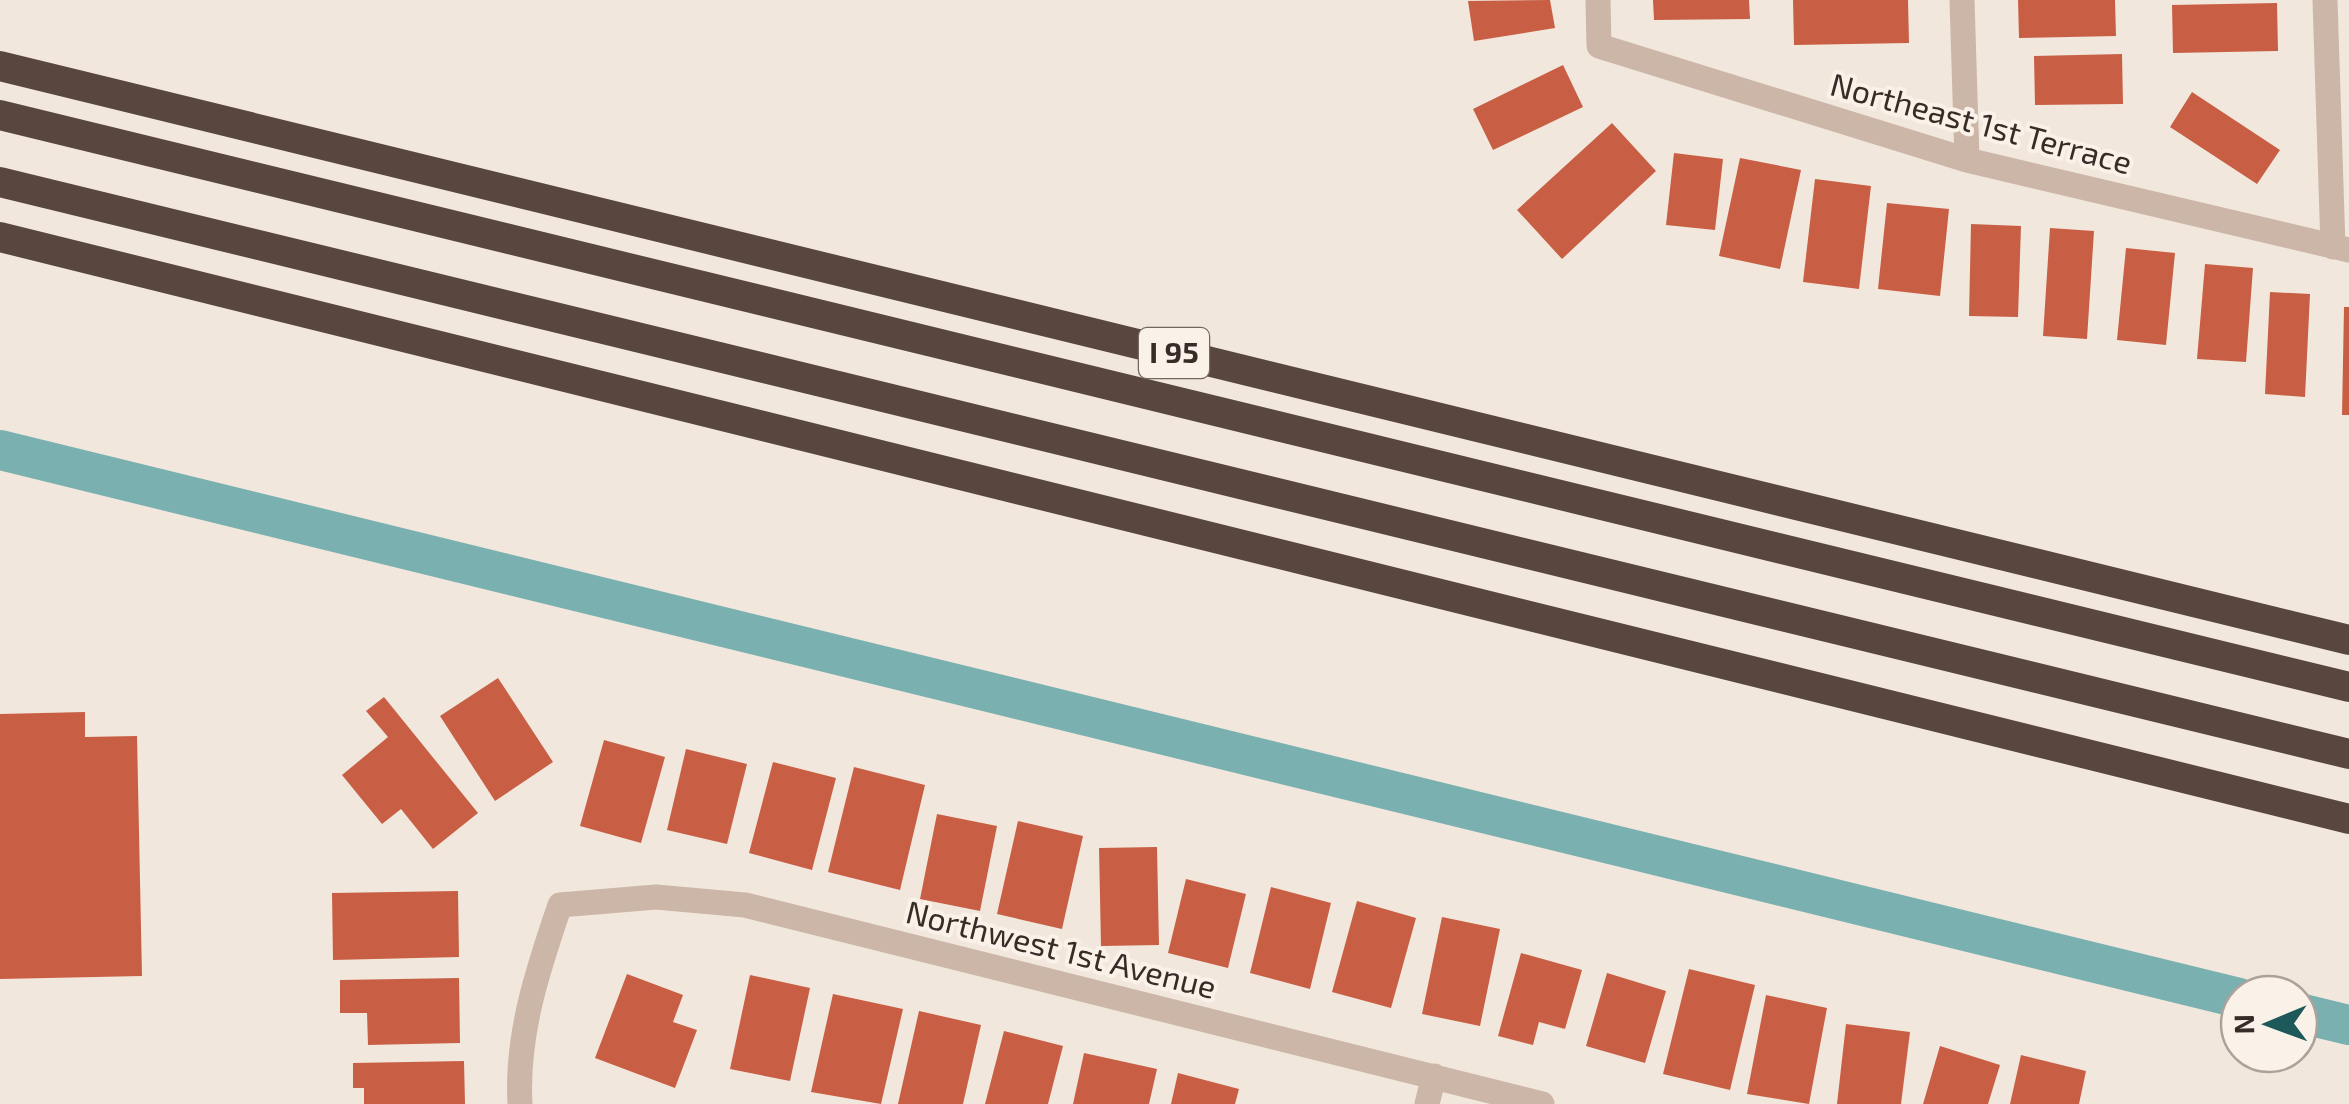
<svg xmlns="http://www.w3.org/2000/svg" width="2349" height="1104" viewBox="0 0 2349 1104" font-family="'Exo 2',sans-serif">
  <rect width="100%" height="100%" fill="#f2e7dc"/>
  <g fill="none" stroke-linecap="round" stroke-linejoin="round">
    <!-- canal -->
    <path stroke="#7ab0b0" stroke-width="40" d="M0 450 2239 998
      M2299 1013 2349 1025"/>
  </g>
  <!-- building -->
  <path fill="#c85f44" d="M1550 0 1555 28 1474 41 1468 1Z
    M1653 0H1749L1750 19 1654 20Z
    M1793 0H1908L1909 43 1794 45Z
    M2018 0H2115L2116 36 2019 38Z
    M2277 3 2278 51 2173 53 2172 5Z
    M2122 54 2123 104 2035 105 2034 56Z
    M1563 65 1583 107 1493 150 1473 109Z
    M2192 92 2280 150 2257 184 2170 127Z
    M1612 123 1656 171 1562 259 1517 210Z
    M1674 153 1723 159 1715 230 1666 225Z
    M1740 158 1801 170 1780 269 1719 256Z
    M1815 179 1871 186 1859 289 1803 282Z
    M1887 203 1949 209 1940 296 1878 289Z
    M1971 224 2021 226 2018 317 1969 316Z
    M2050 228 2094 231 2087 339 2043 336Z
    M2126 248 2175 253 2166 345 2117 340Z
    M2205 264 2253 268 2246 362 2197 359Z
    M2270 292 2310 294 2305 397 2265 394Z
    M2344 307H2349V415H2342Z
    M498 678 553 762 495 801 440 716Z
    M384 697 478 813 433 849 401 809 382 824 342 775 388 737 366 711Z
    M85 712V737L137 736 142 976 0 979V714Z
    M604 740 665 757 641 843 580 826Z
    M686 749 747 764 727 844 667 830Z
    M773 762 836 778 812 870 749 853Z
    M854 767 925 785 900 890 828 872Z
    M937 814 997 826 980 911 920 899Z
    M1018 821 1083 836 1062 929 997 914Z
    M1157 847 1159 945 1101 946 1099 848Z
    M1186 879 1246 894 1228 968 1168 953Z
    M1271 887 1331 903 1310 989 1250 973Z
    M458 891 459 957 333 960 332 893Z
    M1357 901 1416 918 1391 1008 1332 992Z
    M1442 917 1500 929 1480 1026 1422 1014Z
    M1521 953 1582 970 1565 1029 1539 1022 1533 1045 1498 1036Z
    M1689 969 1755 985 1730 1090 1663 1074Z
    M1607 973 1666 991 1645 1063 1586 1046Z
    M627 974 683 995 673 1022 697 1030 675 1088 595 1058Z
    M750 975 810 988 790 1081 730 1069Z
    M459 978 460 1043 368 1045 367 1013H340V980Z
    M833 994 903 1009 881 1104 811 1092Z
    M1766 995 1827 1008 1809 1104 1747 1094Z
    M919 1011 981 1025 963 1104H898Z
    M1846 1024 1910 1032 1901 1104H1837Z
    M1004 1031 1063 1046 1048 1104H985Z
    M1940 1046 2000 1065 1988 1104H1923Z
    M1084 1053 1157 1069 1149 1104H1073Z
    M2021 1055 2086 1071 2079 1104H2010Z
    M464 1061 465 1104H364V1088H353V1063Z
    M1178 1073 1239 1089 1235 1104H1171Z"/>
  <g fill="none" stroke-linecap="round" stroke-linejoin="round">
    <!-- minor -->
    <path stroke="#cbb6a7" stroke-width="25" d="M1598 0 1599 46 1967 160 2349 250
      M1962 0 1967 160
      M2325 0 2333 247
      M520 1104C516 1035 538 969 560 905L656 897 745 905 1542 1104
      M1427 1104 1434 1076"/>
    <!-- motorway -->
    <path stroke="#58463f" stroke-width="30" d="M0 66 2349 640
      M0 115 2349 687
      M0 182 2349 754
      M0 237 2349 819"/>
  </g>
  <g text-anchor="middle" stroke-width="8" stroke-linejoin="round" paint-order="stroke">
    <!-- shield labels -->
    <rect fill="#faf1e8" stroke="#726762" stroke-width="2.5" x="1139" y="328" width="70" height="50" rx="8"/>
    <g font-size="30" font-weight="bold" fill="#372c28">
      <text x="1174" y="363">I 95</text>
    </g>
    <!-- street labels -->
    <g font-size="32" fill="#372c28" stroke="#faf1e8">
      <text transform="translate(1981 124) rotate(15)" y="11">Northeast 1st Terrace</text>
      <text transform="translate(1061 950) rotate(14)" y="11">Northwest 1st Avenue</text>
    </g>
  </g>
  <!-- north arrow -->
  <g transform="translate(2269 1024) rotate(269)"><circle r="48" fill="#faf1e8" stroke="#aca29b" stroke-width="2.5"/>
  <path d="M0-8L18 38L0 25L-18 38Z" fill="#1d585a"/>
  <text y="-15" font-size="28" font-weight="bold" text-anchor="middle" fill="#372c28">N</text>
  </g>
</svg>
